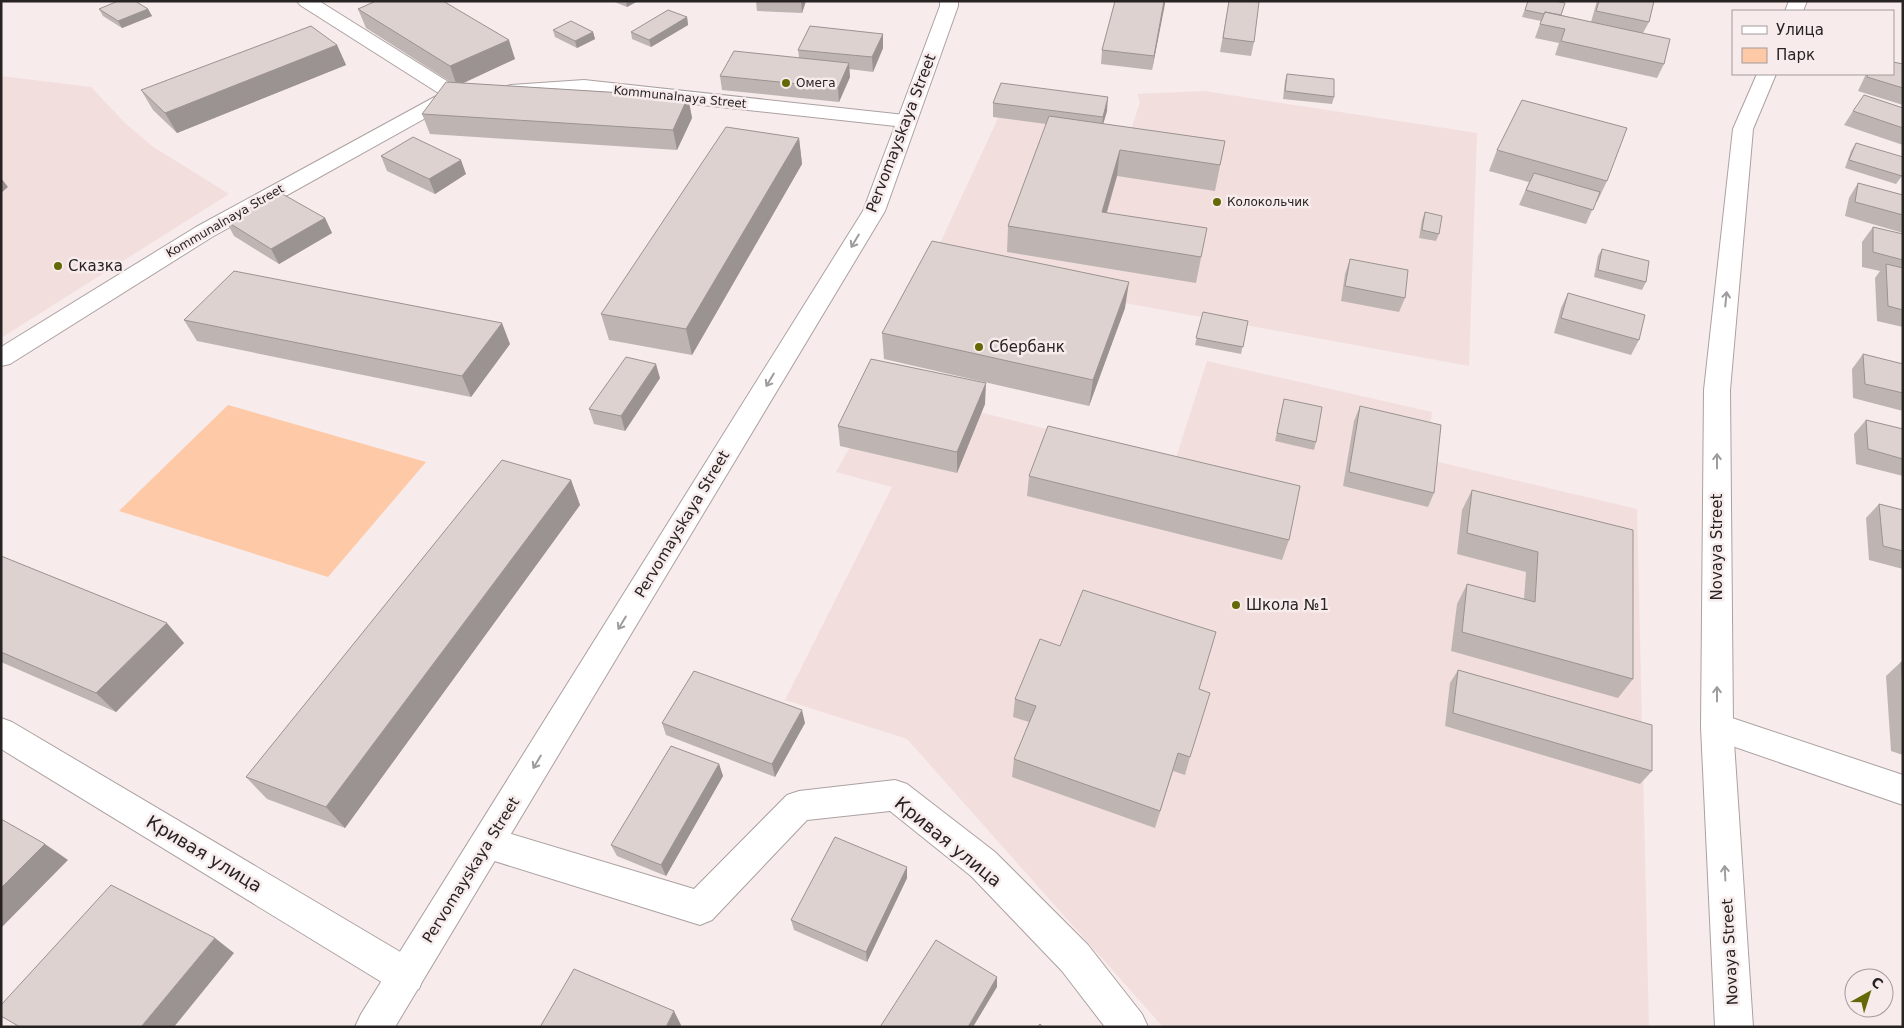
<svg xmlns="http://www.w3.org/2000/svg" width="1904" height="1028" viewBox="0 0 1904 1028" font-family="'DejaVu Sans',sans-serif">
  <rect width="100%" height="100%" fill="#f7ebeb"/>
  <!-- built -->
  <path fill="#f3dede" d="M1 76 91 87 125 123 152 146 229 194 1 338Z
    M1204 91 1477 133 1469 366 929 267 999 116 1129 136 1140 102 1137 94Z
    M1207 361 1432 412 1426 459 1637 509 1649 1027H1163L907 739 785 700 892 487 836 472 883 388 1175 461Z"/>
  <!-- green -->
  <path fill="#fec9a6" d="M228 405 426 462 328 577 119 511Z"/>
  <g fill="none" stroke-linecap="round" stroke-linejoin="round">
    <!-- minor casing -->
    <g stroke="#aca1a1" stroke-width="2">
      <path id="minor" d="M297 1H319L458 88 465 90 468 94 465 98 458 100 212 237 10 364 1 366V347L196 227 440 94 300 5Z
        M584 80 905 115 912 117 915 121 912 125 905 127 584 92 511 97 504 95 501 91 504 87 511 85Z
        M1717 713 1903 775V805L1706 737 1701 727 1706 717Z
        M1 718 12 722 419 963 424 976 419 989 406 994 393 989 1 749Z
        M895 780 907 784 995 852 1088 945 1142 1014 1148 1027H1105L1062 971 971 876 890 811 807 820 712 920 700 925 488 859 476 854 471 843 476 832 488 827 694 889 787 795 799 791Z"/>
    </g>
    <!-- tertiary casing -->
    <g stroke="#aca1a1" stroke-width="2">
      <path id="tertiary" d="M940 1H958V6L885 211 395 1027H355L361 1014 863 211 940 6Z
        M1789 1H1807L1803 11H1785Z
        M1757 74H1776L1753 129 1730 390 1733 727 1753 1027H1715L1701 727 1704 390 1733 129Z"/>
    </g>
    <!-- minor -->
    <use href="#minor" fill="#fff" fill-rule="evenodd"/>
    <!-- tertiary -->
    <use href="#tertiary" fill="#fff" fill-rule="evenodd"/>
  </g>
  <!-- wall -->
  <path fill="#beb5b2" d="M612 1H638L627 7Z
    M756 1H806L802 13 757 11Z
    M1165 1 1152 70 1101 64 1102 50Z
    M1229 1 1254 42 1251 56 1220 52Z
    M1528 1 1561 15 1591 22 1597 1H1654L1649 22 1643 33 1664 64 1657 78 1555 55 1559 43 1535 38 1541 21 1522 17Z
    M99 9H148L152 16 122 28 103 16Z
    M358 9 515 59 463 83 688 97 692 118 677 150 430 134 422 114 452 83 366 28Z
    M687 17 688 25 651 47 632 39 631 32Z
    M553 30 593 32 595 39 577 48 555 37Z
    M883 34V48L873 72 849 69 850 77 839 102 722 90 720 76 799 57 798 50Z
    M337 45 346 65 177 133 153 110 141 90Z
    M1903 64V105L1858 91 1866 74H1893Z
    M1287 74 1334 97 1332 104 1283 99 1285 81Z
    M993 103 1107 111 1103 124 1225 141 1215 191 1117 176 1107 213 1207 228 1196 283 1007 252 1008 226 1046 124 993 117Z
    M1903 108V145L1844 125 1853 111Z
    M799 138 802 164 692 355 609 340 601 314Z
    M1856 143 1902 176 1896 184 1845 168 1851 151Z
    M1497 150 1607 181 1597 202 1596 201 1586 224 1519 205 1529 182 1489 171Z
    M381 156 466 174 435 194 387 171Z
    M1858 183 1903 195V233L1845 216 1849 198Z
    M1425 212 1439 234 1436 241 1419 238 1422 220Z
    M325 218 332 233 279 264 234 236 226 221Z
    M1873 227 1903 234V327L1877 321 1875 278 1880 271 1862 267V242Z
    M1602 249 1646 282 1642 290 1594 277 1598 256Z
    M1350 259 1405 298 1399 312 1341 301 1345 274Z
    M1568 293 1639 340 1631 355 1554 333 1561 308Z
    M1125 308 1089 406 884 359 882 333Z
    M1203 312 1248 321 1241 354 1195 345Z
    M184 320 510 344 471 397 197 341Z
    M1863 354 1903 364V411L1853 398 1852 369Z
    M660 378 625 431 594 424 589 409Z
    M1284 399 1316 442 1314 450 1275 441Z
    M985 404 957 473 840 446 838 426Z
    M1360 406 1434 493 1428 507 1343 486 1354 421Z
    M1866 420 1903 429V476L1856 464 1854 434Z
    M1029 476 1289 540 1282 560 1027 496Z
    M571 480 580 505 345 828 267 799 246 777Z
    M1472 490 1633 530V679L1618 698 1451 651 1457 604 1467 584 1524 599 1526 572 1457 554 1462 510Z
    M1879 504 1903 510V569L1869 560 1866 518Z
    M1 556 184 643 116 712 1 662Z
    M1901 662 1903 663V755L1891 751 1886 676Z
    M1458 670 1652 771 1640 784 1445 726 1450 683Z
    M1199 689 1190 757 1185 775 1173 771 1155 828 1012 777 1014 759 1029 722 1013 717 1015 699Z
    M662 723H805L775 777 666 735Z
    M719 764 723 776 666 876 617 856 611 845Z
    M907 878 867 962 794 930 791 920Z"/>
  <!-- shaded-wall -->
  <path fill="#9b9391" d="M626 1H638L627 7Z
    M801 1H806L802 13Z
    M1164 1H1165V4L1152 70 1154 56Z
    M148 9 152 16 122 28 118 21Z
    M687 17 688 25 651 47 649 40Z
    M593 32 595 39 577 48 575 41Z
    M883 34V48L873 72 872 57Z
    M509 40 515 59 457 86 450 66Z
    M337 45 346 65 177 133 165 113Z
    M849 63 850 77 839 102 838 88Z
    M688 97 692 118 677 150 673 130Z
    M1108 97 1107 111 1101 131 1103 117Z
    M799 138 802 164 692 355 686 329Z
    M1120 150 1117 176 1099 238 1102 212Z
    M461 160 466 174 435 194 429 179Z
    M1 178 8 187 1 193Z
    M325 218 332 233 279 264 271 249Z
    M1129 282 1125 308 1089 406 1093 380Z
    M502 323 510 344 471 397 462 376Z
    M656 364 660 378 625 431 621 416Z
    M986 383 985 404 957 473V452Z
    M571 480 580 505 345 828 326 807Z
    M167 623 184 643 116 712 96 693Z
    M802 710 805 723 775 777 772 764Z
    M719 764 723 776 666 876 661 865Z
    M45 844 68 860 1 928V888Z
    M907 867V878L867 962 866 952Z
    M215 938 234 953 174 1027H141Z
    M997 977V987L973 1027H968Z
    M674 1011 681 1025 680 1027H666Z"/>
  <!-- building -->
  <path fill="#ddd2cf" stroke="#9b9391" d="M118 1H135L148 9 118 21 99 9Z
    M376 1H443L509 40 450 66 358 9Z
    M1115 1H1164L1154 56 1102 50Z
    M1229 1H1248L1259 2 1254 42 1223 38Z
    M1528 1H1555L1565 3 1561 15 1545 12 1544 14 1525 10Z
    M1599 1H1654L1649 22 1596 11Z
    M668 10 687 17 649 40 631 32Z
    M1545 12 1670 39 1664 64 1561 41 1565 29 1540 24Z
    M571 21 593 32 575 41 553 30Z
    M311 26 337 45 165 113 141 90Z
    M810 26 883 34 872 57 798 50Z
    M734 51 849 63 838 88 720 76Z
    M1893 62 1903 64V88L1867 77 1868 74H1893Z
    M1287 74 1334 79V97L1285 91Z
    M446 82 688 97 673 130 422 114Z
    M1001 83 1108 97 1103 117 993 103Z
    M1864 95 1903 108V128L1853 111Z
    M1522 100 1627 128 1607 181 1497 150Z
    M1049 116 1225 141 1220 165 1120 150 1102 212 1207 228 1201 257 1008 226Z
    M726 127 799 138 686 329 601 314Z
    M413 137 461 160 429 179 381 156Z
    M1856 143 1903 157V173L1902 176 1849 160Z
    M1534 173 1600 192 1593 210 1526 190Z
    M1858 183 1903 195V215L1855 202Z
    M279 192 325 218 271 249 226 221Z
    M1425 212 1442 216 1439 234 1422 230Z
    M1873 227 1903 234V260L1873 252Z
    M932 241 1129 282 1093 380 882 333Z
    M1602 249 1649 261 1646 282 1598 270Z
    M1350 259 1408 270 1405 298 1345 286Z
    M1886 264 1903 268V310L1888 306Z
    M234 271 502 323 462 376 184 320Z
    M1568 293 1645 315 1639 340 1561 318Z
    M1203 312 1248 321 1243 347 1196 338Z
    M1863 354 1903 364V393L1865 384Z
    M626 357 656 364 621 416 589 409Z
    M871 359 986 383 957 452 838 426Z
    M1284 399 1322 407 1316 442 1277 433Z
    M1360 406 1441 425 1434 493 1349 472Z
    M1866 420 1903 429V459L1868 449Z
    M1048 426 1300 486 1289 540 1029 476Z
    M502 460 571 480 326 807 246 777Z
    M1472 490 1633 530V679L1462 632 1467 584 1535 602 1538 552 1467 533Z
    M1879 504 1903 510V551L1883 546Z
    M1 556 167 623 96 693 1 652Z
    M1083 590 1216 632 1199 689 1210 693 1190 757 1178 753 1160 811 1014 759 1036 706 1015 699 1040 639 1060 646Z
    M1901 662 1903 663V688Z
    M1458 670 1652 725V771L1453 713Z
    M694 671 802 710 772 764 662 723Z
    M671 746 719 764 661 865 611 845Z
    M1 819 45 844 1 888Z
    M835 837 907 867 866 952 791 920Z
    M111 885 215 938 141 1027H20L1 1016V1005Z
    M936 940 997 977 968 1027H880Z
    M574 969 674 1011 666 1027H540Z
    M1040 1024 1043 1027H1037Z"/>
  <!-- one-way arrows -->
  <defs><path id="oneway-shaft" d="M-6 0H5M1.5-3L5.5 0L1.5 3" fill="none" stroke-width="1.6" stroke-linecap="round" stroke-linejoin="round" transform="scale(1.25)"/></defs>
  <g stroke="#9e9c9c">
    <use href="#oneway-shaft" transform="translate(855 241) rotate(121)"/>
    <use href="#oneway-shaft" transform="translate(1726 299) rotate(-84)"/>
    <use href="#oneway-shaft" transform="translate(770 380) rotate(121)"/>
    <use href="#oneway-shaft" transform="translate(1717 461) rotate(-90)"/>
    <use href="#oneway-shaft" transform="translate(622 623) rotate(121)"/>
    <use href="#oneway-shaft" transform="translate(1717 694) rotate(-90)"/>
    <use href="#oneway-shaft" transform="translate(537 762) rotate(121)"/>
    <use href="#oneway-shaft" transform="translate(1725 873) rotate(-93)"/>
  </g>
  <!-- markers -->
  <g fill="#646806" stroke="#f7ebeb" stroke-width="2">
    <circle cx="786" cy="83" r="5"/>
    <circle cx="1217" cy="202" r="5"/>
    <circle cx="58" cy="266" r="5"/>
    <circle cx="979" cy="347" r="5"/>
    <circle cx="1236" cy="605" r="5"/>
  </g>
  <g text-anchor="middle" stroke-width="5" stroke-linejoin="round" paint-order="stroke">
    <!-- far-poi labels -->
    <g font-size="12" fill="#272323" stroke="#f7ebeb" text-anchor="start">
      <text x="796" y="87">Омега</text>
      <text x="1227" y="206">Колокольчик</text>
    </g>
    <!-- far-street labels -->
    <g font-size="12" fill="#272323" stroke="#f7ebeb">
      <text transform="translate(680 97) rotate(6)" y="4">Kommunalnaya Street</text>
      <text transform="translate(225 221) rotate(-30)" y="4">Kommunalnaya Street</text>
    </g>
    <!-- street labels -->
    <g font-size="15" fill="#272323" stroke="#f7ebeb">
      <text transform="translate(901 133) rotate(-69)" y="5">Pervomayskaya Street</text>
      <text transform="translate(682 524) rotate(-59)" y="5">Pervomayskaya Street</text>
      <text transform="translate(1717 547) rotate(-90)" y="5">Novaya Street</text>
      <text transform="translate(471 870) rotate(-58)" y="5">Pervomayskaya Street</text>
      <text transform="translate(1730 952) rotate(-93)" y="5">Novaya Street</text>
    </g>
    <!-- poi labels -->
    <g font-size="15" fill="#272323" stroke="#f7ebeb" text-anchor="start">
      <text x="68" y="271">Сказка</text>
      <text x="989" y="352">Сбербанк</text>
      <text x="1246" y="610">Школа №1</text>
    </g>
    <!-- near-street labels -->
    <g font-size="18" fill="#272323" stroke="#f7ebeb">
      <text transform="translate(948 842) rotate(39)" y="6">Кривая улица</text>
      <text transform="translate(204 854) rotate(31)" y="6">Кривая улица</text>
    </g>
  </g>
  <!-- border -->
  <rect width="1904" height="1028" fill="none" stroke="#272323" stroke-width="5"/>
  <!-- legend -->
  <rect x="1732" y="10" width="162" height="65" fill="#f7ebeb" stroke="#a49b9b"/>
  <rect x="1742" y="26" width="25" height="8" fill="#ffffff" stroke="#a49b9b"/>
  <text x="1776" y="35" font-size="15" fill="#272323">Улица</text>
  <rect x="1742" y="48" width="25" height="15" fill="#fec9a6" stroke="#a49b9b"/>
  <text x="1776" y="60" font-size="15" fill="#272323">Парк</text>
  <!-- north arrow -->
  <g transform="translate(1869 993) rotate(39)"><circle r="24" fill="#f7ebeb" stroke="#a49b9b"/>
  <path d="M0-4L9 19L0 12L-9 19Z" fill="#646806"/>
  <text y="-8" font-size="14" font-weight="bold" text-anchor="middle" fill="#272323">С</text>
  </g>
</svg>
